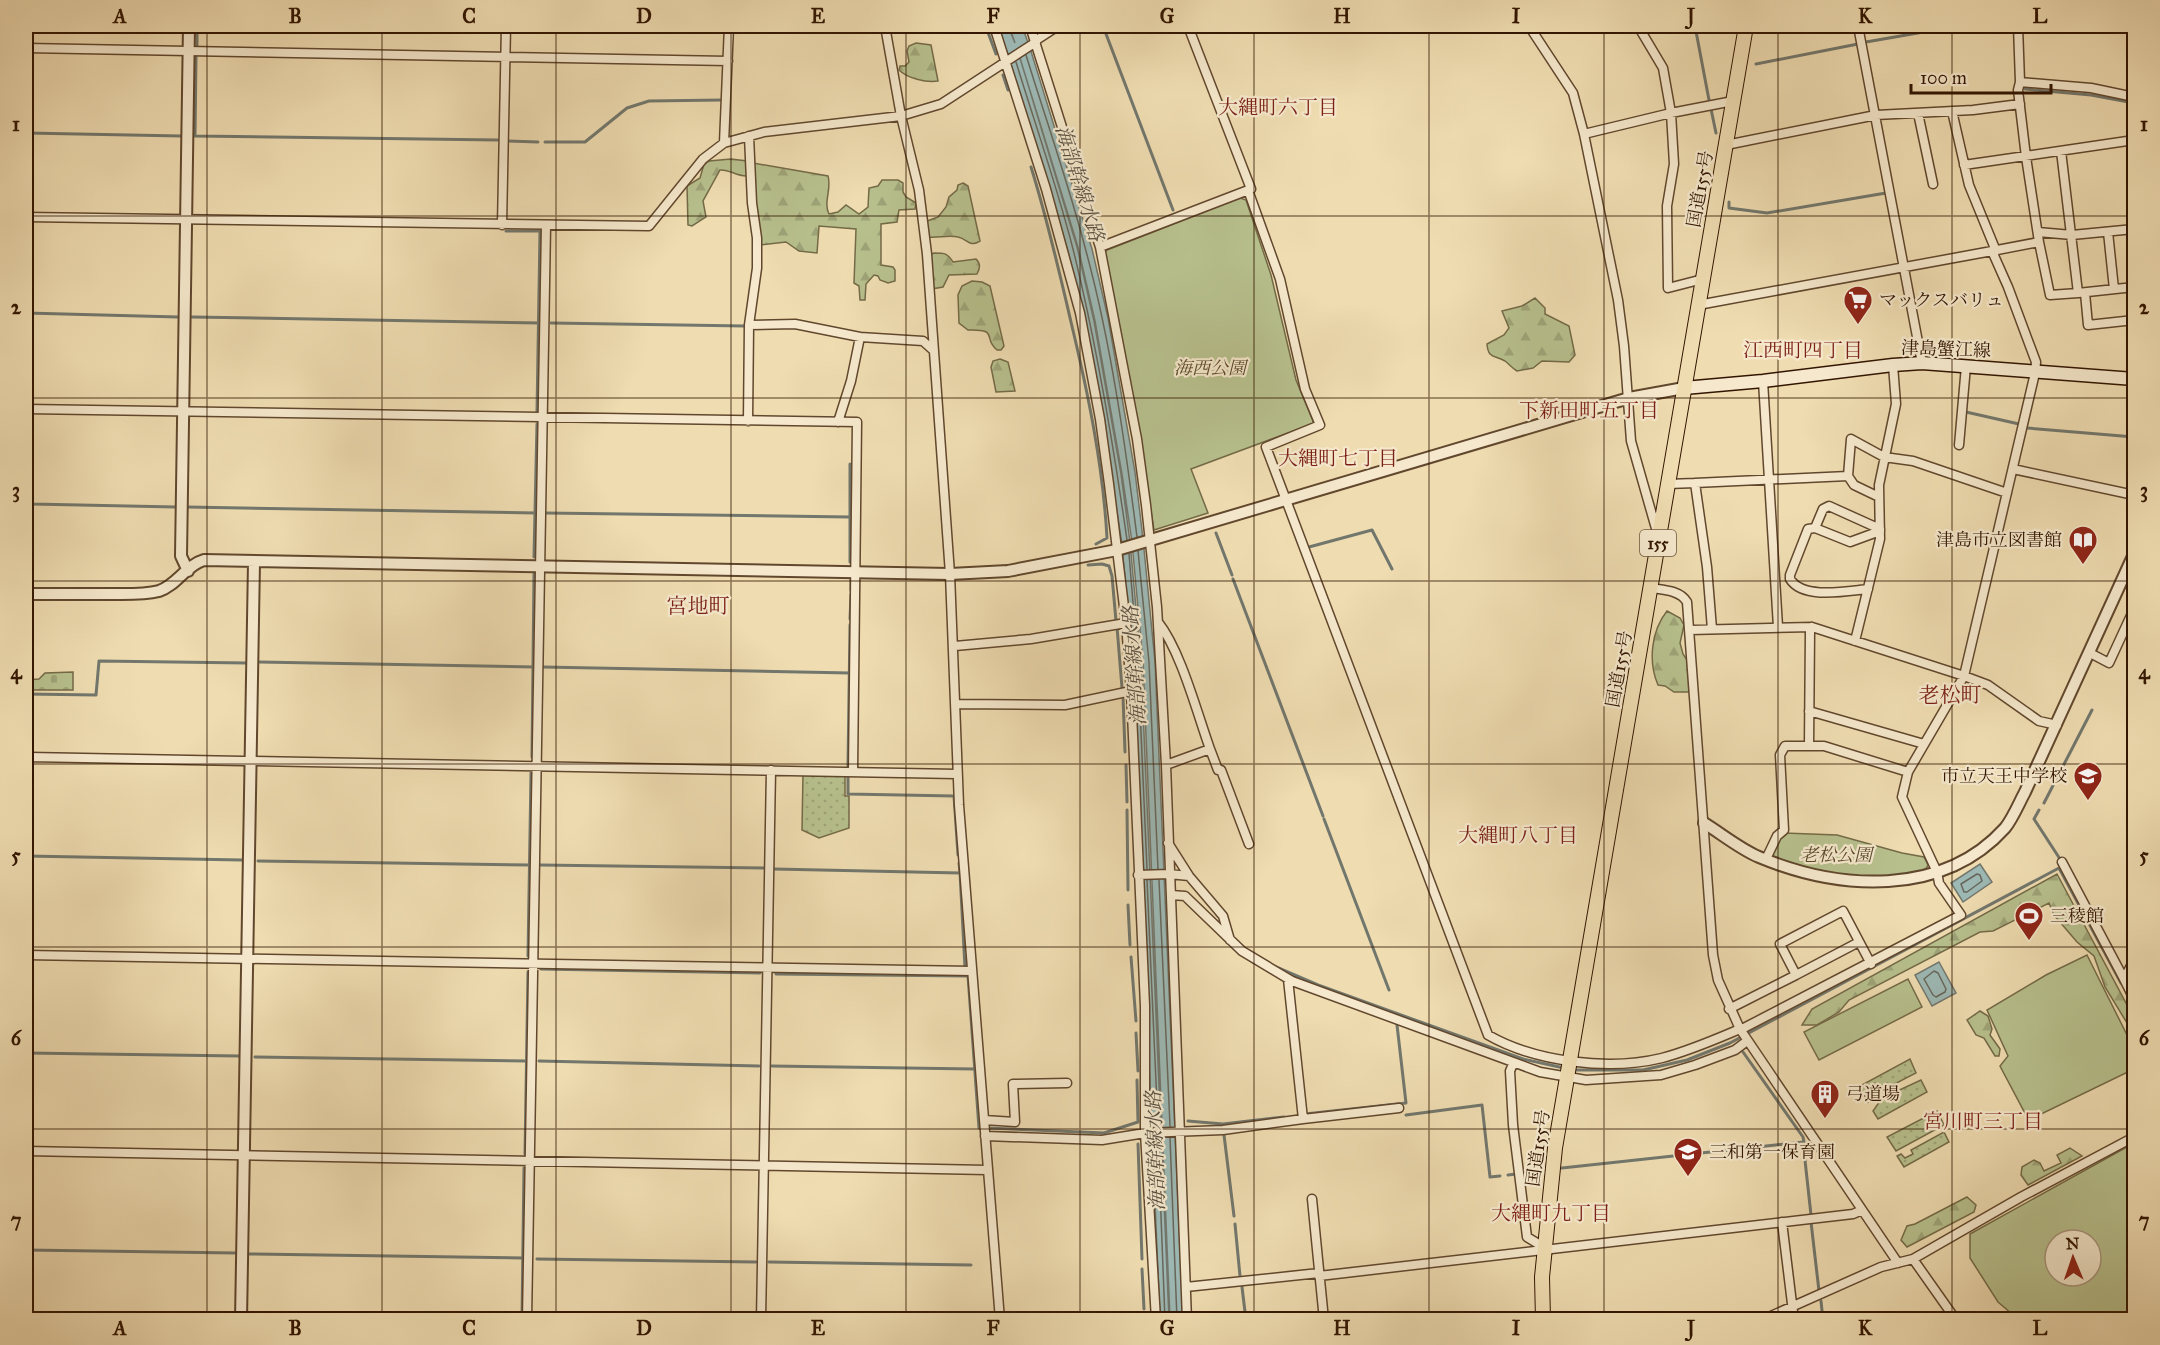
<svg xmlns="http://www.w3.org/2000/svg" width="2160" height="1345" viewBox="0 0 2160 1345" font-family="'IM FELL Great Primer','Noto Serif JP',serif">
  <defs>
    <pattern id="grass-dots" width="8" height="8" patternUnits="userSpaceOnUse" patternTransform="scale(1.5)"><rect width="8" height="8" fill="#b7c08d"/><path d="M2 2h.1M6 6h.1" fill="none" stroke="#9ea478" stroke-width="1.8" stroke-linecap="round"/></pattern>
    <pattern id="forest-firs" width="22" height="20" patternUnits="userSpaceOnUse" patternTransform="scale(1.5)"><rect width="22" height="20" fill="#b7c08d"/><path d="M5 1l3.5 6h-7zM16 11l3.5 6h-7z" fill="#9ea478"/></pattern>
    <pattern id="cemetery-stones" width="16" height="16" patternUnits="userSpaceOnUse" patternTransform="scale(1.5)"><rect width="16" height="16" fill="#b7c08d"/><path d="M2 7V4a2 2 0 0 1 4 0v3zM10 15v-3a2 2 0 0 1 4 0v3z" fill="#9ea478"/></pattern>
  </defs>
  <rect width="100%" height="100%" fill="#efdcb1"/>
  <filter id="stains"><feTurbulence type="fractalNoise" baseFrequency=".00333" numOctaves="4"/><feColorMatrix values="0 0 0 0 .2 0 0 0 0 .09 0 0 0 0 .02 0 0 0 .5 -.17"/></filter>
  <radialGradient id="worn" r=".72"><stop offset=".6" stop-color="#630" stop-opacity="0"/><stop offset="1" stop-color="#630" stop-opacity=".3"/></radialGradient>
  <!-- grass -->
  <path fill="url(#grass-dots)" stroke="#746a47" stroke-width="1.5" d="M803 774 845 775V796H849V828L819 838 802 830Z
    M1910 1059 1916 1073 1873 1095 1868 1102 1860 1086Z
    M1921 1080 1927 1092 1878 1119 1873 1111 1882 1098Z
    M1937 1111 1944 1125 1896 1151 1887 1137Z
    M1944 1132 1949 1142 1904 1167 1897 1156 1901 1154 1905 1158 1913 1154 1911 1150Z"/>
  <!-- forest -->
  <path fill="url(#forest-firs)" stroke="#746a47" stroke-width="1.5" d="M916 43 931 45 938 81C926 83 907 78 899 70L900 66H905L909 62 907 51 909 46Z
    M731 159 747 161V174L746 176C736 176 729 169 720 170L703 201 706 217 692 226 688 225 687 186 700 178 704 164 709 161Z
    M753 163 828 176C832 189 823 202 829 214L838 212 846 205 859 214 868 207 869 188 878 186 882 180H898L903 183V192L906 197 916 203 915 209 899 210 897 222 881 224V265L893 267 895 270V281L888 283 880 280 878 276 874 275 866 284 865 300H860L859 286 854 283 856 229 819 226 817 253 799 251 786 242 760 245 754 204Z
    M963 183 968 186 980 241C969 248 968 239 958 237 949 235 937 238 928 237L927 221 938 217 946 207 949 197 957 190 958 185Z
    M934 253C945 253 947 253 953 262L976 259C981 264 980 268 977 274L949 275 943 287 931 289 929 255Z
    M972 281 982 282 990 286 1004 346 1001 350H997C982 338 1000 329 968 330L959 323 958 295 962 286Z
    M1535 298 1545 308V314L1569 326 1575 355 1569 362 1542 361 1533 368 1517 371C1512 368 1509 364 1505 361 1495 355 1488 359 1487 344L1504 335 1509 328 1502 311 1522 306Z
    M1000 359 1008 362 1015 391 996 392 991 367 993 361Z
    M1667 611 1680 618 1684 625 1680 643 1683 654 1687 660 1690 692H1674L1665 686 1658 685C1648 662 1651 631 1667 611Z
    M2057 874 2134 1018 2127 1023 2105 987 2094 956 2077 942 2054 915 2049 903 1993 931 1980 932 1849 1000 1839 1012 1817 1025H1802L1812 1009Z
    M1980 1011 1988 1016 1992 1029 1990 1035 2000 1049 1999 1056H1995L1984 1038 1976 1035 1967 1020Z
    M2070 1148 2082 1156 2028 1185 2021 1175 2022 1167 2034 1160 2040 1163 2044 1171 2061 1163 2057 1155Z
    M1967 1197 1976 1205 1974 1212 1907 1247 1901 1240 1907 1226 1915 1224Z"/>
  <!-- cemetery -->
  <path fill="url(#cemetery-stones)" stroke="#746a47" stroke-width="1.5" d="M73 672V690H26V680L39 679 45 673Z"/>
  <!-- park -->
  <path fill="#b7c08d" stroke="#746a47" stroke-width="1.5" fill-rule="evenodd" d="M1240 198 1246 200 1271 275 1296 380 1313 421 1312 424 1191 469 1208 513 1154 530 1126 360 1104 253 1107 250Z
    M1784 833 1837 835 1902 853 1924 857 1928 865 1924 872C1896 877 1865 879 1836 875 1815 871 1794 863 1773 857V850Z
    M2087 955 2134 1049V1069L2033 1118 2027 1117 2000 1066 2008 1056 1987 1010 2046 975Z
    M1908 979 1922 1007 1819 1060 1804 1032Z
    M2134 1143V1319H2018L1998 1302 1970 1258V1234ZM2055 1240H2091V1276H2055Z"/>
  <!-- water -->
  <path fill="#9db9b5" stroke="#72776d" stroke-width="1.5" d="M997 26H1008L1015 43 1009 26H1022L1030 48 1092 249 1108 318 1135 472 1143 539 1155 662 1183 1319H1170L1143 663 1132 542 1122 474 1095 321 1078 247 1020 58 1077 247 1094 321 1121 474 1130 542 1141 663 1169 1319H1160L1132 664 1122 544 1104 431 1084 317 1067 248 1010 61Z
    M1980 864 1992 882 1963 902 1951 883Z
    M1939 962 1956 993 1932 1006 1915 975Z"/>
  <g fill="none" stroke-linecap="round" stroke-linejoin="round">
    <!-- shore -->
    <path stroke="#68675b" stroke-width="1.5" d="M1026 55C1046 120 1069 185 1086 251 1111 343 1125 443 1137 537
      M1016 62C1035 124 1057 186 1073 249 1097 345 1113 442 1127 540
      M1138 551 1149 662 1158 869
      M1129 554 1138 664 1147 869
      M1977 874 1980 875 1982 881 1967 892H1964L1961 884Z
      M1147 880 1158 1127
      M1159 880 1170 1126
      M1934 971 1938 973 1946 989 1945 992 1936 997 1933 995 1924 979Z
      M1158 1138 1165 1320
      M1170 1138 1177 1320"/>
    <!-- stream -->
    <path stroke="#72776d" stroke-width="3" d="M1103 26 1173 210
      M1695 26 1709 100
      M986 27 996 54
      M1866 42 1958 26
      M197 45V26
      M196 57 195 136 498 140
      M1756 64 1858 44
      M1003 75 1008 90
      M2025 89 2091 95 2134 103
      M1711 109 1716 133
      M26 133 181 136
      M507 141 538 142
      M545 142H585L627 108 649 101 722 100
      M1031 167C1047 218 1059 270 1071 322 1088 393 1103 465 1107 538L1096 544
      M1729 202V208L1767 213 1886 193
      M506 231H540L537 412
      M26 313 178 317
      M192 317 540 323
      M551 323 745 326
      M1966 412 2019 424
      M2027 428 2134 437
      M26 502 31 504 176 507
      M187 507 536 513
      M545 513 850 517
      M1216 533 1232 575
      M1309 547 1372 530 1392 569
      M534 557 537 424
      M850 562V464
      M1088 565 1102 564 1109 566 1112 576 1116 621
      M1233 579 1323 816
      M851 590V579
      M850 619 851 595
      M1117 627 1122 688
      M259 662 535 667
      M543 667 850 673
      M26 694 96 695 99 661 247 663
      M1123 696 1125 752
      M532 757 534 574
      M1126 765 1127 802
      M848 767 850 625
      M848 775V794L954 796 958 855
      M2044 803 2092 710
      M1127 810 1128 890
      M2039 810 2034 819 2060 859
      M1324 819 1389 990
      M26 856 242 860
      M258 861 530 865
      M959 863 960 873
      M540 865 766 868
      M774 869 960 873 965 968
      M1128 905 1130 945
      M528 956 531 773
      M1131 957 1136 1021
      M1276 967 1318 985 1523 1059 1564 1068
      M541 969 760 973
      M776 974 968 976 979 1128H981
      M2130 999 2134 1007
      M1136 1033 1138 1071
      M26 1053 239 1056
      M255 1057 527 1061
      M539 1061 759 1066
      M772 1066 974 1069
      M1573 1070H1643L1687 1060 1730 1043 2059 868 2121 983
      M1305 1114 1406 1103 1397 1025
      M1406 1115 1482 1105 1490 1177 1500 1176
      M1188 1121 1223 1124 1284 1117
      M986 1128 1104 1133 1138 1122 1137 1080
      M1224 1135 1234 1216
      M1803 1142 1811 1215
      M1138 1144 1142 1259
      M525 1154 528 972
      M1562 1168 1804 1142 1803 1137 1743 1052
      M1522 1174 1541 1171
      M1508 1175 1516 1174
      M1811 1222 1819 1291
      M1235 1224 1240 1276
      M26 1250 236 1253
      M248 1254 523 1258
      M537 1259 756 1262
      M769 1262 971 1265
      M1142 1269 1144 1309
      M1242 1287 1246 1320
      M1821 1301 1823 1320
      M522 1320 524 1168"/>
    <!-- minor casing -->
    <g stroke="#61472d" stroke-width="11">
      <path id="minor" d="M885 26 901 116 919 190 927 254 950 574 959 805 1000 1320
        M994 26 1046 189 1080 313 1100 419 1109 484 1126 623 1131 691 1145 1006V1133L1156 1320
        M1030 26 1100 247 1137 439 1146 505 1157 607 1166 765 1187 1320
        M1529 26 1573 93 1584 134 1618 300 1624 346 1631 441 1657 532
        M1638 26 1663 68 1671 113 1674 164 1667 206 1668 288 1703 279
        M1858 26 1922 363
        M1035 41 1058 26
        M26 48 728 61
        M2020 82 2091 88 2134 97
        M1952 111 1969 185 1996 251
        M1918 113 1933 184
        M1584 134 1671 113 1733 101
        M724 143 729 26
        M1726 145 1876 115 1973 110 2020 104
        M2061 151 2078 293 2134 287
        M1964 165 2134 140
        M1248 190 1280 279 1305 389 1320 425 1266 447 1488 1035C1535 1062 1609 1071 1662 1058 1689 1051 1714 1040 1740 1029
        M26 217 649 226 703 159 724 143 764 132 901 116 941 104 1036 42
        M502 225 506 26
        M2038 232 2072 235 2134 229
        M2108 232 2114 289
        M2039 242 2050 295 2078 293
        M1100 247 1251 189 1188 26
        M2085 293 2088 325 2134 320
        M1698 305 1992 251
        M749 325 795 324 860 337 923 341 933 350
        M1763 381 1778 627
        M26 409 857 422 853 772
        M748 421 749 325 757 268V238L752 203 749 136
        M838 422 851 381 860 337
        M1959 445 1966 366
        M2013 469 2134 495
        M1848 476 1851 439 1884 457 1913 461 2007 493
        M1668 484 1695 483
        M1815 528 1823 509 1829 506 1880 529
        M1651 588C1663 590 1680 590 1687 602L1713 955 1718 980 1740 1029 1898 1263
        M1868 589C1847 591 1803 600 1790 579V575L1808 529 1815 528 1850 542 1880 531
        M1158 622C1181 651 1197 713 1210 749L1166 765
        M1712 629 1707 567 1695 483 1848 476 1854 485 1879 497
        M1690 630 1812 627 1964 676 1988 685 2039 721 2057 725
        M1855 641 1880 539 1879 485 1896 404 1893 365
        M955 646 1031 639 1126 623
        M2090 653 2109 663 2134 609
        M956 704 1065 705 1131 691
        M1809 711 1924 744
        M1809 745 1810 631 1812 627
        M1210 749 1218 770H1221L1249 844
        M26 763 29 757 957 774
        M1168 843 1189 876
        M1766 859 1777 836 1784 830 1780 755 1785 746H1824L1908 772
        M2062 862 2124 979
        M1138 875 1169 874 1189 876 1223 916 1230 940
        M1171 895 1185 896 1242 951 1292 981 1540 1072 1586 1080 1661 1075 1695 1065 1735 1050 1747 1041
        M26 955 972 971
        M2134 960 2124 979 2134 999
        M1796 975 1859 942
        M1729 1009 1796 975 1780 944 1843 911 1871 964
        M1740 1030 1961 915 1939 883 1937 872 1902 797 1908 772 1964 676 2035 373 2036 362 2008 287 1992 251 2039 242 2026 157 2018 90 2020 82 2018 26
        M1513 1064 1510 1071 1513 1125 1527 1237 1545 1248
        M1303 1119 1399 1108
        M984 1120 1015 1122 1013 1084 1067 1083
        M985 1136 1102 1140 1145 1133 1223 1130 1303 1119 1288 979
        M26 1151 987 1170
        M1312 1199 1324 1320
        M1782 1222 1794 1320
        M1913 1259 1956 1320
        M1319 1276 1853 1214 1862 1210
        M1186 1287 1319 1273
        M527 1320 546 226
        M761 1320 771 770
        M1762 1320 1881 1267 1913 1259 2021 1197 2134 1137"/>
    </g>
    <!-- tertiary casing -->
    <g stroke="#61472d" stroke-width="14">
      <path id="tertiary" d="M188 571 181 556 189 26
        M26 594C53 594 81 594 109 594 125 594 143 595 159 591 177 585 186 565 204 560L950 574 1008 571 1117 550 1629 398 1684 388
        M1704 823C1722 834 1740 849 1759 857 1838 890 1942 898 2005 828 2013 818 2019 803 2025 792L2134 554
        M241 1320 254 562"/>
    </g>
    <!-- secondary casing -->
    <g stroke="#321501" stroke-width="15">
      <path id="secondary" d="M1684 388 1763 381 1893 365 1922 363 2134 379"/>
    </g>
    <!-- trunk casing -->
    <g stroke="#321501" stroke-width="16">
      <path id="trunk" d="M1543 1320 1542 1277 1555 1148 1746 26"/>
    </g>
    <!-- minor -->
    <use href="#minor" stroke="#f5e8cc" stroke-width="8"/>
    <!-- tertiary -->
    <use href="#tertiary" stroke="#f5e8cc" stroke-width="10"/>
    <!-- secondary -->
    <use href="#secondary" stroke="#f5e8cc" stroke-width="12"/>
    <!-- trunk -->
    <use href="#trunk" stroke="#efdcb1" stroke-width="14"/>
  </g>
  <!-- grid -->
  <path fill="none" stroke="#321501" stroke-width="1.5" stroke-opacity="0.55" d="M207 26V1320M382 26V1320M556 26V1320M731 26V1320M906 26V1320M1080 26V1320M1254 26V1320M1429 26V1320M1604 26V1320M1778 26V1320M1952 26V1320M26 216H2134M26 398H2134M26 581H2134M26 764H2134M26 947H2134M26 1129H2134"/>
  <!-- icons -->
  <defs>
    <g id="supermarket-pin" transform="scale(1.5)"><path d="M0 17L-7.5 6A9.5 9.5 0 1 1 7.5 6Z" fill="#8f2418" stroke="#f5e8cc"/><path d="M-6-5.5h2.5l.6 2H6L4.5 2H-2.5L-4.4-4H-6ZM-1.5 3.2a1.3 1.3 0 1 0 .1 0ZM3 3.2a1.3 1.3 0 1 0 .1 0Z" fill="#fff"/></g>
    <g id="library-pin" transform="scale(1.5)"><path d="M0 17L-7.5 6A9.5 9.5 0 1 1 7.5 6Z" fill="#8f2418" stroke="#f5e8cc"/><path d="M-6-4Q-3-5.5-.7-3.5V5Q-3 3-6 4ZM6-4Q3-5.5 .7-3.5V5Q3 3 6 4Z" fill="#fff"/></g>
    <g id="school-pin" transform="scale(1.5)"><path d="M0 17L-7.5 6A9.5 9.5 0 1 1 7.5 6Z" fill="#8f2418" stroke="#f5e8cc"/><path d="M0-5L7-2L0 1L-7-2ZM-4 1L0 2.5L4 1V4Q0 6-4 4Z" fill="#fff"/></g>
    <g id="stadium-pin" transform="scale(1.5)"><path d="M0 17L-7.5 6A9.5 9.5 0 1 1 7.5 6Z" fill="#8f2418" stroke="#f5e8cc"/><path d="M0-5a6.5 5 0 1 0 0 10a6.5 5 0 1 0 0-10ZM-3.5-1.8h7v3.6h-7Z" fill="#fff"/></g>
    <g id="building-pin" transform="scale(1.5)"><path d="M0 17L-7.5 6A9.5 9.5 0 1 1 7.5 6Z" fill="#8f2418" stroke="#f5e8cc"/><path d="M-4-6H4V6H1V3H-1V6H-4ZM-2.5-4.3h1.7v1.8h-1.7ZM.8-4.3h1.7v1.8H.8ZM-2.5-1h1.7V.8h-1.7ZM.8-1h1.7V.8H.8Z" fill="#fff"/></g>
  </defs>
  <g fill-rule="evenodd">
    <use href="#supermarket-pin" x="1858" y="300"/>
    <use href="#library-pin" x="2083" y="540"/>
    <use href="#school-pin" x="2088" y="776"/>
    <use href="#stadium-pin" x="2029" y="916"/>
    <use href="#building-pin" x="1825" y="1094"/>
    <use href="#school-pin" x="1688" y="1152"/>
  </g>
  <g text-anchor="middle" stroke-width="4.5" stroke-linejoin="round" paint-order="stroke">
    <!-- shield labels -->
    <rect fill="#f5e8cc" stroke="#6c543e" stroke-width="1.5" x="1640" y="530" width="36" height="26" rx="4.5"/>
    <g font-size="16" font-weight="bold" fill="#321501">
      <text x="1658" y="549">155</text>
    </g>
    <!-- street labels -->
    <g font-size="18" fill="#321501" stroke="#f5e8cc">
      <text transform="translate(1700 189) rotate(-80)" y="6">国道155号</text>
      <text transform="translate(1946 349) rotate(2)" y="6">津島蟹江線</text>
      <text transform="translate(1619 669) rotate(-80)" y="6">国道155号</text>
      <text transform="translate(1538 1148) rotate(-82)" y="6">国道155号</text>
    </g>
    <!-- poi labels -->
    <g font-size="18" fill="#321501" stroke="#f5e8cc" text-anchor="start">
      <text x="1879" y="306">マックスバリュ</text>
      <text x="2062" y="546" text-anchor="end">津島市立図書館</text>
      <text x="2067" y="782" text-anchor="end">市立天王中学校</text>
      <text x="2050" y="922">三稜館</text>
      <text x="1846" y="1100">弓道場</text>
      <text x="1709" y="1158">三和第一保育園</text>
    </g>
    <!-- park labels -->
    <g font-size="18" font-style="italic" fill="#5a482b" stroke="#f5e8cc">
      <text x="1210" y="374">海西公園</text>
      <text x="1836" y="861">老松公園</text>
    </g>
    <!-- neighbourhood labels -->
    <g font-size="20" fill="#7a1f14" stroke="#f5e8cc">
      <text x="1278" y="114">大縄町六丁目</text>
      <text x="1803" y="357">江西町四丁目</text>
      <text x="1589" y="417">下新田町五丁目</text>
      <text x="1338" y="465">大縄町七丁目</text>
      <text x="1518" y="842">大縄町八丁目</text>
      <text x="1983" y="1128">宮川町三丁目</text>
      <text x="1551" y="1220">大縄町九丁目</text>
    </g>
    <!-- water labels -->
    <g font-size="20" font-style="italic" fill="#574e40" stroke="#f5e8cc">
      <text transform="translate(1080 183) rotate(73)" y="7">海部幹線水路</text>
      <text transform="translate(1134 666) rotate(-94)" y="7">海部幹線水路</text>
      <text transform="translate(1155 1151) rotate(-92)" y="7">海部幹線水路</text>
    </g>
    <!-- quarter labels -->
    <g font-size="21" fill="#7a1f14" stroke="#f5e8cc">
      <text x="698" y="613">宮地町</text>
      <text x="1950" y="702">老松町</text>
    </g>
  </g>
  <!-- margin -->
  <rect width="2160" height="1345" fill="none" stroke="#efdcb1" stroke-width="66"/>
  <!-- north arrow -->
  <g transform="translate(2073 1258) rotate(358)"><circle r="28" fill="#f5e8cc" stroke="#a7947b" stroke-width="1.5"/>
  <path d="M0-4.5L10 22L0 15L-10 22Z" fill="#8f2418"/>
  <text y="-9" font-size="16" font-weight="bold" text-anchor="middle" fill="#321501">N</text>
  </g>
  <!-- scale -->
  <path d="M1911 84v9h140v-9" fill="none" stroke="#321501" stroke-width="3"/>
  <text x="1920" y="84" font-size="18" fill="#321501" stroke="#f5e8cc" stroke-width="4.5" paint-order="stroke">100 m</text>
  <rect x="33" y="33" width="2094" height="1279" fill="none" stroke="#321501" stroke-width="2"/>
  <g font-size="20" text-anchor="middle" font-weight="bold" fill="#321501">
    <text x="120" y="23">A</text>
    <text x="295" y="23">B</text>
    <text x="469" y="23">C</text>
    <text x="644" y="23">D</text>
    <text x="818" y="23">E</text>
    <text x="993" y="23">F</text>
    <text x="1167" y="23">G</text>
    <text x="1342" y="23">H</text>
    <text x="1516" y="23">I</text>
    <text x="1691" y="23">J</text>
    <text x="1865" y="23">K</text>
    <text x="2040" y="23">L</text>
    <text x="16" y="131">1</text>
    <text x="2144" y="131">1</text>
    <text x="16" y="314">2</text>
    <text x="2144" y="314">2</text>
    <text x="16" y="497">3</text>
    <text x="2144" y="497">3</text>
    <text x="16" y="679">4</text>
    <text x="2144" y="679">4</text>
    <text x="16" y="862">5</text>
    <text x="2144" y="862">5</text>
    <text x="16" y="1045">6</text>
    <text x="2144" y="1045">6</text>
    <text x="16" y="1227">7</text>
    <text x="2144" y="1227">7</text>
    <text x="120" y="1335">A</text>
    <text x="295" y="1335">B</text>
    <text x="469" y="1335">C</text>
    <text x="644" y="1335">D</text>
    <text x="818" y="1335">E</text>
    <text x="993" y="1335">F</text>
    <text x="1167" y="1335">G</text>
    <text x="1342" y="1335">H</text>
    <text x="1516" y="1335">I</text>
    <text x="1691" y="1335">J</text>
    <text x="1865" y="1335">K</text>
    <text x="2040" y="1335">L</text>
  </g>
  <rect width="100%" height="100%" filter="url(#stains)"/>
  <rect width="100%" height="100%" fill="url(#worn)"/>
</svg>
